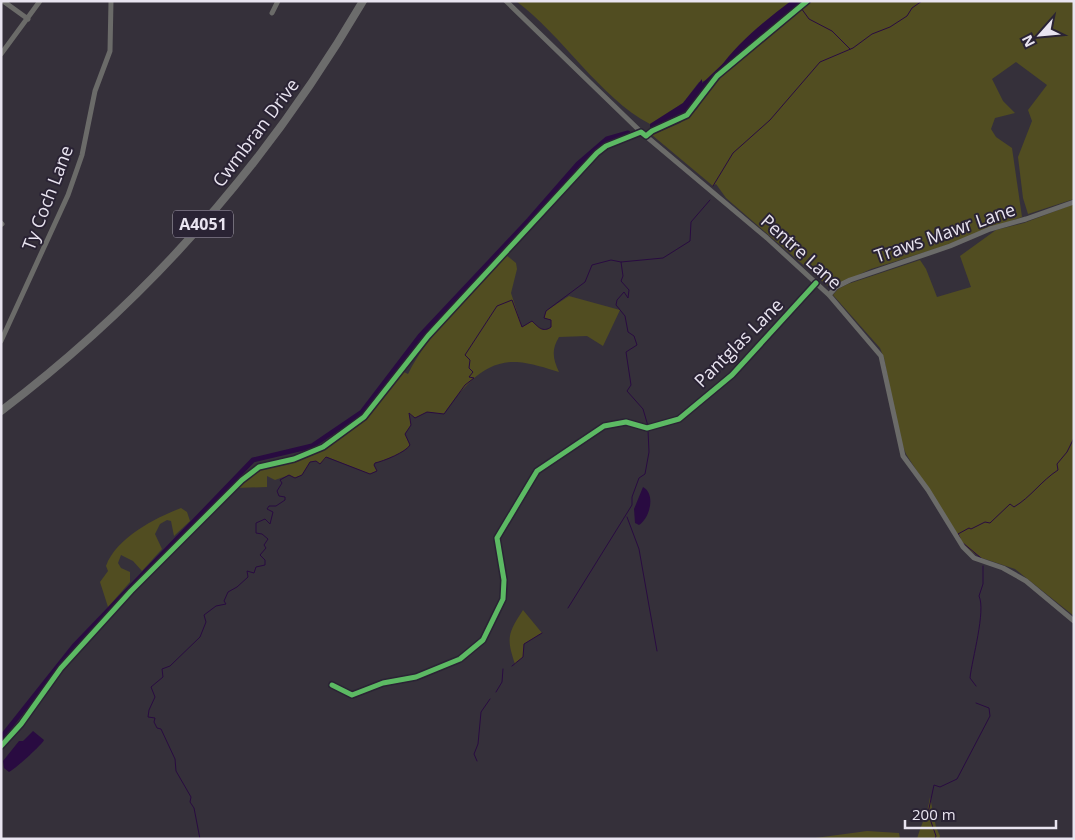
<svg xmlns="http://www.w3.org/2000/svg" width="1075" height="840" viewBox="0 0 1075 840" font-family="'Open Sans',sans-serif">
  <rect width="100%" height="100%" fill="#35303a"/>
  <!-- green -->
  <path fill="#514d21" d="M516 1H791L763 23 708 80 699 82 683 103 650 124C600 98 562 35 516 1Z
    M812 1H1074V199L1028 214 1023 198 1018 157 1032 121 1028 110 1047 85 1016 62 992 79 1003 101 1015 113 995 118 991 129 996 137 1012 148 1022 217 938 248 871 269 830 288 726 198 716 184 713 186 652 135 680 123 697 109 714 80Z
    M1074 204V616L1015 569 982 558 972 552 963 543 906 454 900 439 884 358 880 348 833 295 838 289 848 284 920 260 926 269 937 297 971 287 960 256 996 230 1024 223Z
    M506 255 516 263 517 269 511 293 522 327 532 321C538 327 544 333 551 327V320L544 318 546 311 569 296 620 310 603 346 587 336 559 337C551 350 553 359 559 372 546 368 531 363 517 362 484 360 461 389 444 414L427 412 415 418 409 414 411 425 405 434 410 445C406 452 384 461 375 463L374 465 377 471 370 474 327 457 320 464 316 461 310 462 302 475 295 478 289 475 275 480 267 476V487L236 488C244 481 252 471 263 467 274 463 288 462 300 458 346 443 376 410 402 371L408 374C430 330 473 292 506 255Z
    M181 508 187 512 190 521 174 536 171 521 167 520 160 524 155 534 162 549 142 571 133 561 121 555 118 563 121 568 130 572V582L108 607 100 582 108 571 106 566C116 538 155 518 181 508Z
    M523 610 542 633 524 644 523 657 515 664C506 638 508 633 523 610Z
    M930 797 936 827 940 836 939 839H917C921 824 928 813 930 797Z
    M867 831 899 833 900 839H808Z"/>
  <!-- water -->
  <path fill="#290b41" d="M791 1H804L754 44 719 69C737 43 766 20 791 1Z
    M702 79V83L708 80C702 99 673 133 650 127V124L683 103Z
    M643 487C656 494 650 518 639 525L635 523 634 509Z
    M33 731 44 740C42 745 14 770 9 772L4 768 3 761 19 741H23Z"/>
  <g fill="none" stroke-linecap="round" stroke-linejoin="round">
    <!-- stream -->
    <path stroke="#290b41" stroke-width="1" d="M801 8 809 19 832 31 850 49
      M713 186 733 153 770 120 820 62 853 48 872 34 890 27 907 16 912 8 922 1
      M648 426 643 409 627 391 631 385 626 352 637 345 634 336 628 332 625 316 616 305 617 300 624 292 628 298 629 290 621 281 623 276 621 262 663 258 690 241 691 222 710 200
      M627 517 639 549 657 651
      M960 538 958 534 969 528 971 529 985 522 990 523 1010 504 1014 507C1031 497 1041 481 1058 470L1057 464 1067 452 1074 438
      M963 543 981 558
      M568 608 632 505V497L639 478 645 474 649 452 648 430
      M512 666 523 657 524 644 542 633
      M976 686 970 678C972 659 986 611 979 596L983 584V566
      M496 692 502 682 503 669
      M477 761 474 754 478 744 481 712 490 699
      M200 839 194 808 190 802 191 797 176 771 175 759 161 729 157 728 154 722 155 718 148 717 149 710 155 697 151 687 163 677 162 669 170 666 200 637 206 622 204 615 216 606 226 604 224 601 228 592 237 587 248 577 247 571 254 573 256 567 265 565V560L260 555 266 548 264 545 268 539 262 534 256 533V523L265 519 270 524 273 512 267 509 269 506H276L285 500V497L279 496 277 491 282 483 280 480 289 475 295 478 302 475 310 462 316 461 320 464 326 457 370 474 377 471 374 465 375 463C384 461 406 452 410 445L405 434 411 425 409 413 415 418 427 412 444 414 465 385 474 378 469 377 473 372 469 368 470 360 465 355 497 306 512 300 522 327 532 321C538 327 543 333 551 327V320L544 318 546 311 585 282 592 265 611 260 621 262
      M935 839 936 836 928 813 934 785 940 787 957 779 990 716 989 708 976 703"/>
    <!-- canal -->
    <path stroke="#290b41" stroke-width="5" d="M705 84 724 66
      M1 738 74 646 253 460 312 446 362 412 420 336 529 220 578 164 607 139 628 133"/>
    <!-- street -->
    <path stroke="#6b6b69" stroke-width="5" d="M3 1 28 19
      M506 1 641 132 767 238 829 295 881 356 903 456 928 490 963 547 974 558 1003 568 1026 581 1074 621
      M272 13 278 1
      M1 54 40 1
      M1 223 2 224
      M829 295 836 287 850 280 950 246 990 229 1026 219 1074 202
      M1 341 68 195 82 155 95 91 110 51 111 1
      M332 685 352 695 383 683 416 677 460 659 483 640 503 599 504 580 497 538 537 471 604 426 626 422 647 428 679 419 732 375 816 283"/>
    <!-- primary -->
    <path stroke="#6c6c6c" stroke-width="8" d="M1 411C149 299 270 160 363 1"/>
    <!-- cycleway casing -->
    <g stroke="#2a2334" stroke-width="8">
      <path id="cycleway" d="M332 685 352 695 383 683 416 677 460 659 483 640 503 599 504 580 497 538 537 471 604 426 626 422 647 428 679 419 732 375 816 283
        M1 746 21 724 61 668 131 591 242 480 259 467 294 459 323 447 364 417 428 336 597 153 606 146 641 132 646 136 652 131 687 115 717 76 807 1"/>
    </g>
    <!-- cycleway -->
    <use href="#cycleway" stroke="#5cba63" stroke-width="5"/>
  </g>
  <g text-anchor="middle" stroke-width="4" stroke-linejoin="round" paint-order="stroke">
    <!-- shield labels -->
    <rect fill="#2a2334" stroke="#b0aab8" stroke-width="1" x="173" y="210.5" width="60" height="27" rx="4"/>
    <g font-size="16" font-weight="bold" fill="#e9e4f0">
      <text x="203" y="230">A4051</text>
    </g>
    <!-- street labels -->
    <g font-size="18" fill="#e9e4f0" stroke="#2a2334">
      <text transform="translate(256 133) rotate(-53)" y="6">Cwmbran Drive</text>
      <text transform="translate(48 198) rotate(-69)" y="6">Ty Coch Lane</text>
      <text transform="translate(945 233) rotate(-19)" y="6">Traws Mawr Lane</text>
      <text transform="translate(801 252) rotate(42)" y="6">Pentre Lane</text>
      <text transform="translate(739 343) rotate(-45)" y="6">Pantglas Lane</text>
    </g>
  </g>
  <!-- border -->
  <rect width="1075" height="840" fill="none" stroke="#e9e4f0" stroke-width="5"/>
  <!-- north arrow -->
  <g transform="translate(1040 35) rotate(243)" stroke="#2a2334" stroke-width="4" paint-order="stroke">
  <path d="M0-4L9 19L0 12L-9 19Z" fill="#e9e4f0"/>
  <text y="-8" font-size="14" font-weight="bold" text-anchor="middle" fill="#e9e4f0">N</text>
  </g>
  <!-- scale -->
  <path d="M905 820v8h151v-8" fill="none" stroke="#e9e4f0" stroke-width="2.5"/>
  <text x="912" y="820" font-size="15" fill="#e9e4f0" stroke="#2a2334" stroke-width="4" paint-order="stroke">200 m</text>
</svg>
